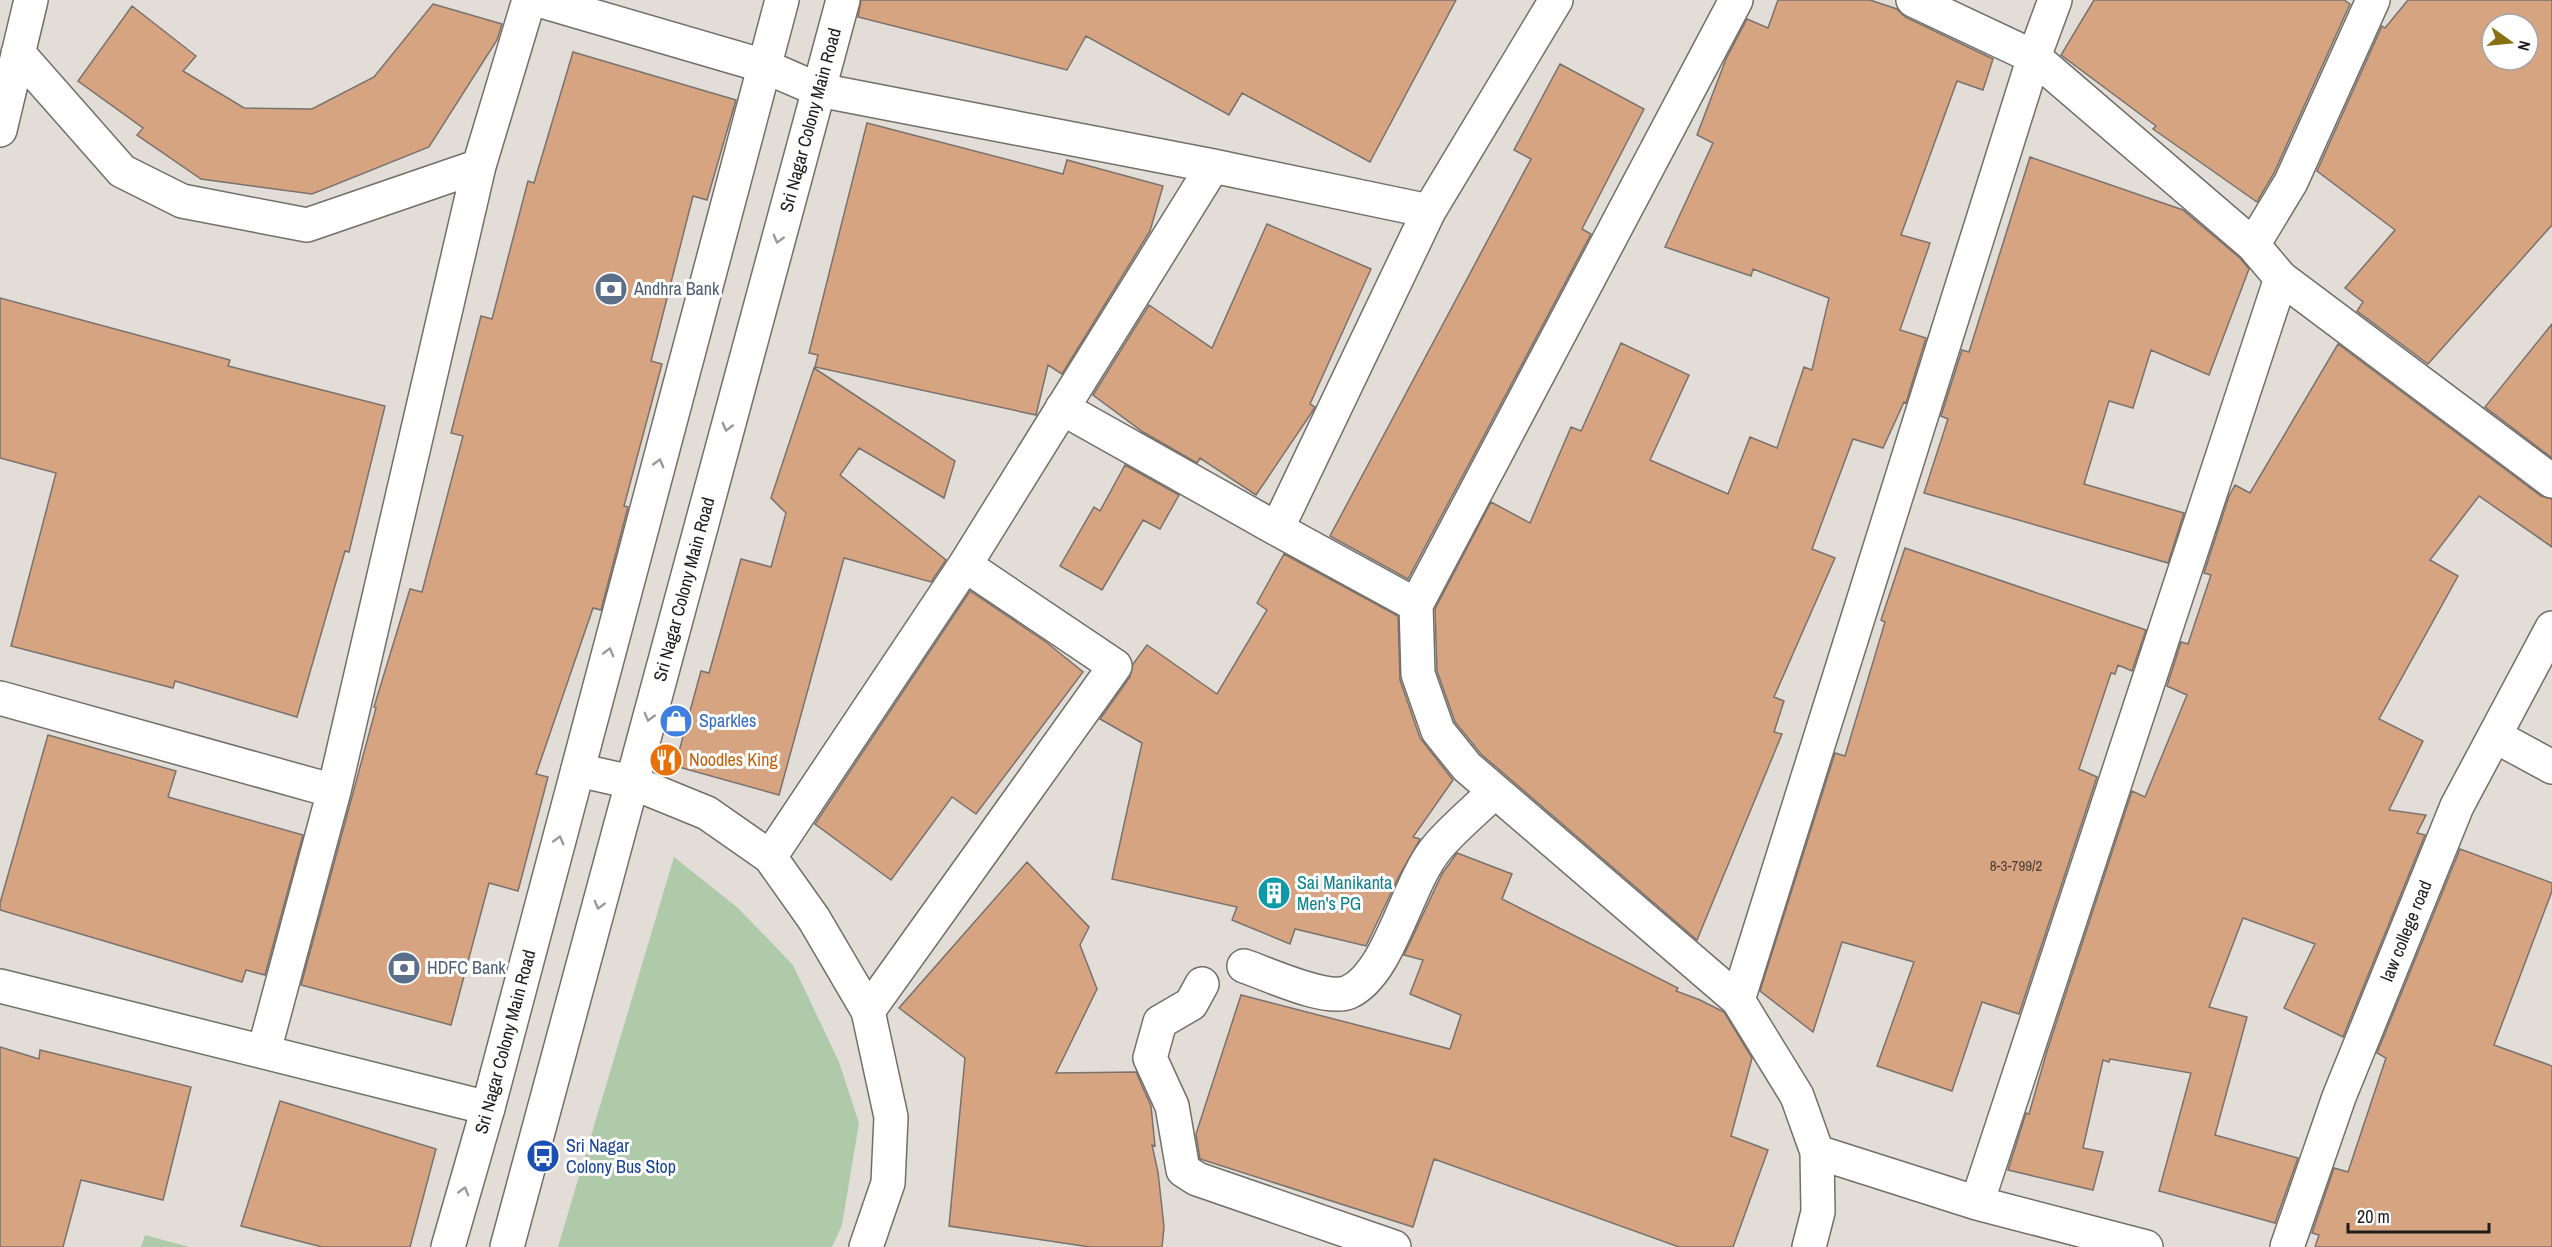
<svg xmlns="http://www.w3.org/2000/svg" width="2552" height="1247" viewBox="0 0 2552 1247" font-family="'Archivo Narrow',sans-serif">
  <rect width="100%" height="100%" fill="#e2ddd6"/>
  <!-- green -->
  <path fill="#aecaa9" d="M674 857 738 908 793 965 839 1062 859 1123 842 1225 832 1247H558Z
    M145 1235 189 1247H141Z"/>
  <!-- building -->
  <path fill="#d7a481" stroke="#79726d" stroke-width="1.5" fill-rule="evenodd" d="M861 0H1456L1370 162 1242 93 1229 115 1086 36 1067 70 858 17Z
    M1778 0H1870L1897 9 1905 17 1993 59 1983 90 1957 81 1901 235 1930 243 1900 330 1926 338 1906 403 1904 402 1883 448 1853 439 1812 549 1835 558 1774 697 1784 701 1774 732 1782 734 1697 940 1481 754 1455 722 1437 671 1435 609 1491 502 1530 523 1571 427 1581 431 1621 343 1689 375 1650 460 1728 494 1750 437 1777 448 1804 367 1812 370 1829 298 1753 269 1751 276 1665 247 1713 143 1697 135 1726 59 1747 19 1768 28Z
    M2094 0H2344L2350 4 2274 173 2257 202 2153 129 2156 126 2061 55Z
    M2408 0H2552V225L2428 364 2357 311 2363 302 2345 288 2395 230 2317 171 2382 26 2385 28ZM2492 24H2528V60H2492Z
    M433 4 502 24 497 40 429 147 312 194 201 179 137 135 143 128 78 81 132 6 196 56 183 71 244 108 312 109 374 77Z
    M573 52 736 100 707 200 693 196 651 361 662 364 624 506 628 507 601 610 593 608 536 774 548 777 518 891 489 883 451 1025 301 985 376 708 374 707 410 589 422 592 463 436 451 433 481 316 492 319 528 181 534 183Z
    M1560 64 1644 109 1582 229 1591 234 1408 579 1330 536 1531 159 1514 150Z
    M867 123 1063 174 1067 160 1163 186 1150 231 1062 374 1048 365 1036 415 815 367 818 355 809 353Z
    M2030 157 2183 210 2240 258 2249 269 2209 375 2151 350 2133 408 2109 401 2084 484 2184 513 2168 563 1924 493 1948 419 1941 416 1962 350 1969 352Z
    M1267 224 1371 269 1310 404 1315 407 1312 412 1256 495 1200 458 1197 463 1143 432 1093 395 1149 305 1212 348Z
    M0 298 230 360 228 366 385 406 349 552 345 551 297 717 175 681 173 688 11 646 56 473 0 458Z
    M2552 324V458L2485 407Z
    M2338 344 2541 496 2552 499V547L2479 496 2430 560 2458 576 2379 719 2423 741 2389 810 2426 815 2417 833 2425 835 2343 1037 2284 1008 2315 944 2243 918 2209 1007 2247 1017 2215 1135 2298 1158 2275 1223 2159 1191 2191 1073 2110 1059 2109 1062 2103 1060 2083 1148 2103 1152 2093 1190 2008 1170 2026 1113 2029 1114 2047 1051 2132 791 2145 797 2187 695 2167 686 2181 642 2188 644 2211 575 2204 573 2229 496 2235 485 2250 493Z
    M814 368 955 461 944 498 859 448 840 475 946 560 931 582 844 558 779 795 675 766 701 671 709 673 741 559 771 567 786 513 771 498Z
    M1125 465 1179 495 1160 529 1143 520 1102 590 1060 566 1094 507 1100 511Z
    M1905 548 2146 630 2132 671 2118 665 2115 674 2111 673 2079 769 2097 777 2019 1014 1982 1002 1952 1091 1877 1066 1914 962 1842 942 1813 1032 1760 991 1835 753 1845 756 1885 622 1881 620Z
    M1284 554 1398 616 1400 680 1420 738 1453 780 1413 837 1420 839 1399 876 1366 946 1295 929 1290 944 1232 920 1237 907 1112 879 1142 743 1100 719 1130 677 1133 664 1147 645 1217 694 1267 610 1257 603Z
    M970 591 1046 642 1083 672 976 814 952 797 891 880 815 824Z
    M48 735 176 771 168 797 303 835 265 975 246 970 242 982 0 910V903Z
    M2460 849 2552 883V891L2494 1045 2552 1066V1247H2315L2319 1235 2312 1233 2334 1168 2348 1172 2386 1058 2377 1053Z
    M1457 853 1512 874 1502 899 1678 988 1676 991 1700 1000 1724 1012 1752 1058 1731 1136 1768 1150 1733 1247H1679L1434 1159 1413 1227 1200 1159 1196 1134 1241 995 1450 1049 1461 1015 1410 994 1423 960 1404 955 1442 874Z
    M1027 862 1089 927 1080 945 1097 989 1056 1073 1136 1072 1151 1106 1155 1146 1152 1145 1158 1172 1164 1227 1162 1247H1090L949 1226 965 1058 899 1008Z
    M0 1047 39 1059 40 1050 191 1087 163 1200 81 1180 63 1247H0Z
    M280 1101 436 1149 410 1247H322L241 1226Z"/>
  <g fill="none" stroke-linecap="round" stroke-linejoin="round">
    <!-- street casing -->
    <g stroke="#736f68" stroke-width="36">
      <path id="street" d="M538 0 764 66 819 90 1213 166 1429 211
        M1913 0 2034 57 2253 245 2281 278 2552 481
        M18 53 122 171 182 201 307 225 479 166
        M0 130 31 0
        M2253 245 2291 182 2373 0
        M1062 408 1277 529 1416 605 1418 674 1438 731 1467 767 1738 1000 1797 1096 1817 1152 1977 1203 2146 1247
        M1277 529 1429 211 1556 0
        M1416 605 1736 0
        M0 698 334 791 479 166 529 0
        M2495 736 2552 767
        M770 857 965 565 1213 166
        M1244 966C1268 974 1326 1002 1349 992 1390 973 1406 886 1436 849 1451 830 1477 809 1495 791
        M1202 984 1191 1004 1160 1022 1150 1058 1172 1106 1183 1170 1197 1179 1394 1247
        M0 986 488 1108
        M1738 1000 2034 57 2055 0
        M868 1011 1115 666 965 565
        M264 1051 334 791
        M1977 1203 2281 278
        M1809 1247 1818 1212 1817 1152"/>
    </g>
    <!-- secondary casing -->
    <g stroke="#736f68" stroke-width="36">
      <g id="secondary">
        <path d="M578 770 631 782 707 813 770 857 814 919 868 1011 891 1117 888 1183 866 1247"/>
        <path id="s1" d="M448 1247 488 1108 782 0"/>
        <path id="s2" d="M507 1247 843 0"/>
        <path id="s3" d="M2287 1247 2339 1097 2457 806 2552 628"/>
      </g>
    </g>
    <!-- street -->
    <use href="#street" stroke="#fff" stroke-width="33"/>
    <!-- secondary -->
    <use href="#secondary" stroke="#fff" stroke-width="33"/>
  </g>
  <!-- one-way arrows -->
  <defs><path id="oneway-chevron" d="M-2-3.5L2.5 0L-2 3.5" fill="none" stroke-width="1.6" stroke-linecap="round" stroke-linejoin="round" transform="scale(1.5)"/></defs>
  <g stroke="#9a9998">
    <use href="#oneway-chevron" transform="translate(778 239) rotate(105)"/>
    <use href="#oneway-chevron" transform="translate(727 427) rotate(105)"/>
    <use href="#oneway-chevron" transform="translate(659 463) rotate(-75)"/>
    <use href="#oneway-chevron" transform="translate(609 652) rotate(-75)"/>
    <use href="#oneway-chevron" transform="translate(649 717) rotate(105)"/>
    <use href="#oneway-chevron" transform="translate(559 840) rotate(-75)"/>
    <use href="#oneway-chevron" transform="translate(599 905) rotate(105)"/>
    <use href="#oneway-chevron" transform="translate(464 1191) rotate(-74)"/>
  </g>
  <!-- icons -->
  <defs>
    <g id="bank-disc" transform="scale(1.725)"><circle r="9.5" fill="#5c6f8a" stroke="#fff"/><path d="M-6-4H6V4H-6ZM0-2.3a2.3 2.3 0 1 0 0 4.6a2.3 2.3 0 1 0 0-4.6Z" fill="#fff"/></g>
    <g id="shop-disc" transform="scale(1.725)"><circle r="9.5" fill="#3f7fe0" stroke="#fff"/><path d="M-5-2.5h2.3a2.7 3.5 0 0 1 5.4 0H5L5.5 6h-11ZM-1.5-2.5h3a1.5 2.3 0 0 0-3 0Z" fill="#fff"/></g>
    <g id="restaurant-disc" transform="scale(1.725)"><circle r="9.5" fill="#e8710a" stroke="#fff"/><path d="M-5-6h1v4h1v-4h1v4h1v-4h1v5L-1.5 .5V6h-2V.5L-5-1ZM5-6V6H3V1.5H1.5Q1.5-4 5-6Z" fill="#fff"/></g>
    <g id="building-disc" transform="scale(1.725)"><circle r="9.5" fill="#0f9aa8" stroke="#fff"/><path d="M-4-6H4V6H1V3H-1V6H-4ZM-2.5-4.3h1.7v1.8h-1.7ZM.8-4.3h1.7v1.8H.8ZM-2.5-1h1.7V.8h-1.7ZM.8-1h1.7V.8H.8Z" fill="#fff"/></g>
    <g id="bus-disc" transform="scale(1.725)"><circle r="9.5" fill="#1a4fb4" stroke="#fff"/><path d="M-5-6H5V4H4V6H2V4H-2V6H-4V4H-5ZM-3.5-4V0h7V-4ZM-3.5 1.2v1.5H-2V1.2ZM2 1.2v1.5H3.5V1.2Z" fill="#fff"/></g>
  </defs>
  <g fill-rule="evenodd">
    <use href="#bank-disc" x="611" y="289"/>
    <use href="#shop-disc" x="676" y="721"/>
    <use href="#restaurant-disc" x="666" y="760"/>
    <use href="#building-disc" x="1274" y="893"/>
    <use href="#bank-disc" x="404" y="968"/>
    <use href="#bus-disc" x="543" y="1156"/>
  </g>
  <g text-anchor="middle" stroke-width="6" stroke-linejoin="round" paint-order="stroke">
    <!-- number labels -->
    <g font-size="15" fill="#4c3e34">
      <text x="2016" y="871">8-3-799/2</text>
    </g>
    <!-- street labels -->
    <g font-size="18" fill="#1e1c1a" stroke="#fff">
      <text dy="6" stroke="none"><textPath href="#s2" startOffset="1167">Sri Nagar Colony Main Road</textPath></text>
      <text dy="6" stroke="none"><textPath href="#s2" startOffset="681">Sri Nagar Colony Main Road</textPath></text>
      <text dy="6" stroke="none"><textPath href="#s3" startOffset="338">law college road</textPath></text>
      <text dy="6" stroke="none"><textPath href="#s1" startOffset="213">Sri Nagar Colony Main Road</textPath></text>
    </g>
    <!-- service labels -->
    <g font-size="18" fill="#4e5e75" stroke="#fff" text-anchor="start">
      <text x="634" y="295">Andhra Bank</text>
      <text x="427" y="974">HDFC Bank</text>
    </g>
    <!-- shop labels -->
    <g font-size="18" fill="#366cbe" stroke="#fff" text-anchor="start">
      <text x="699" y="727">Sparkles</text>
    </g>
    <!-- food labels -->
    <g font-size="18" fill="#c56008" stroke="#fff" text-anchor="start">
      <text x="689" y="766">Noodles King</text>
    </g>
    <!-- culture labels -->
    <g font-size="18" fill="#0d838f" stroke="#fff" text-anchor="start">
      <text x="1297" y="889">Sai Manikanta<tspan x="1297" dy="21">Men's PG</tspan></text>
    </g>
    <!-- transit labels -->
    <g font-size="18" fill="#164399" stroke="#fff" text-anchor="start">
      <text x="566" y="1152">Sri Nagar<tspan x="566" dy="21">Colony Bus Stop</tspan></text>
    </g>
  </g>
  <!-- north arrow -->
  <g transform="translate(2510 42) rotate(105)"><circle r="28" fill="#ffffff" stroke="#a5a4a3" stroke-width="1.5"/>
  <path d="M0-4.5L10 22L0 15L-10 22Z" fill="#887112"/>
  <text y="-9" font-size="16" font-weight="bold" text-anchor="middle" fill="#1e1c1a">N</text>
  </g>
  <!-- scale -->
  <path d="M2348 1223v9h141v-9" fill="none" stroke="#1e1c1a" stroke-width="3"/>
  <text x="2357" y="1223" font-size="18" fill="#1e1c1a" stroke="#ffffff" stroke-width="4.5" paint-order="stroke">20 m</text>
</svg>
